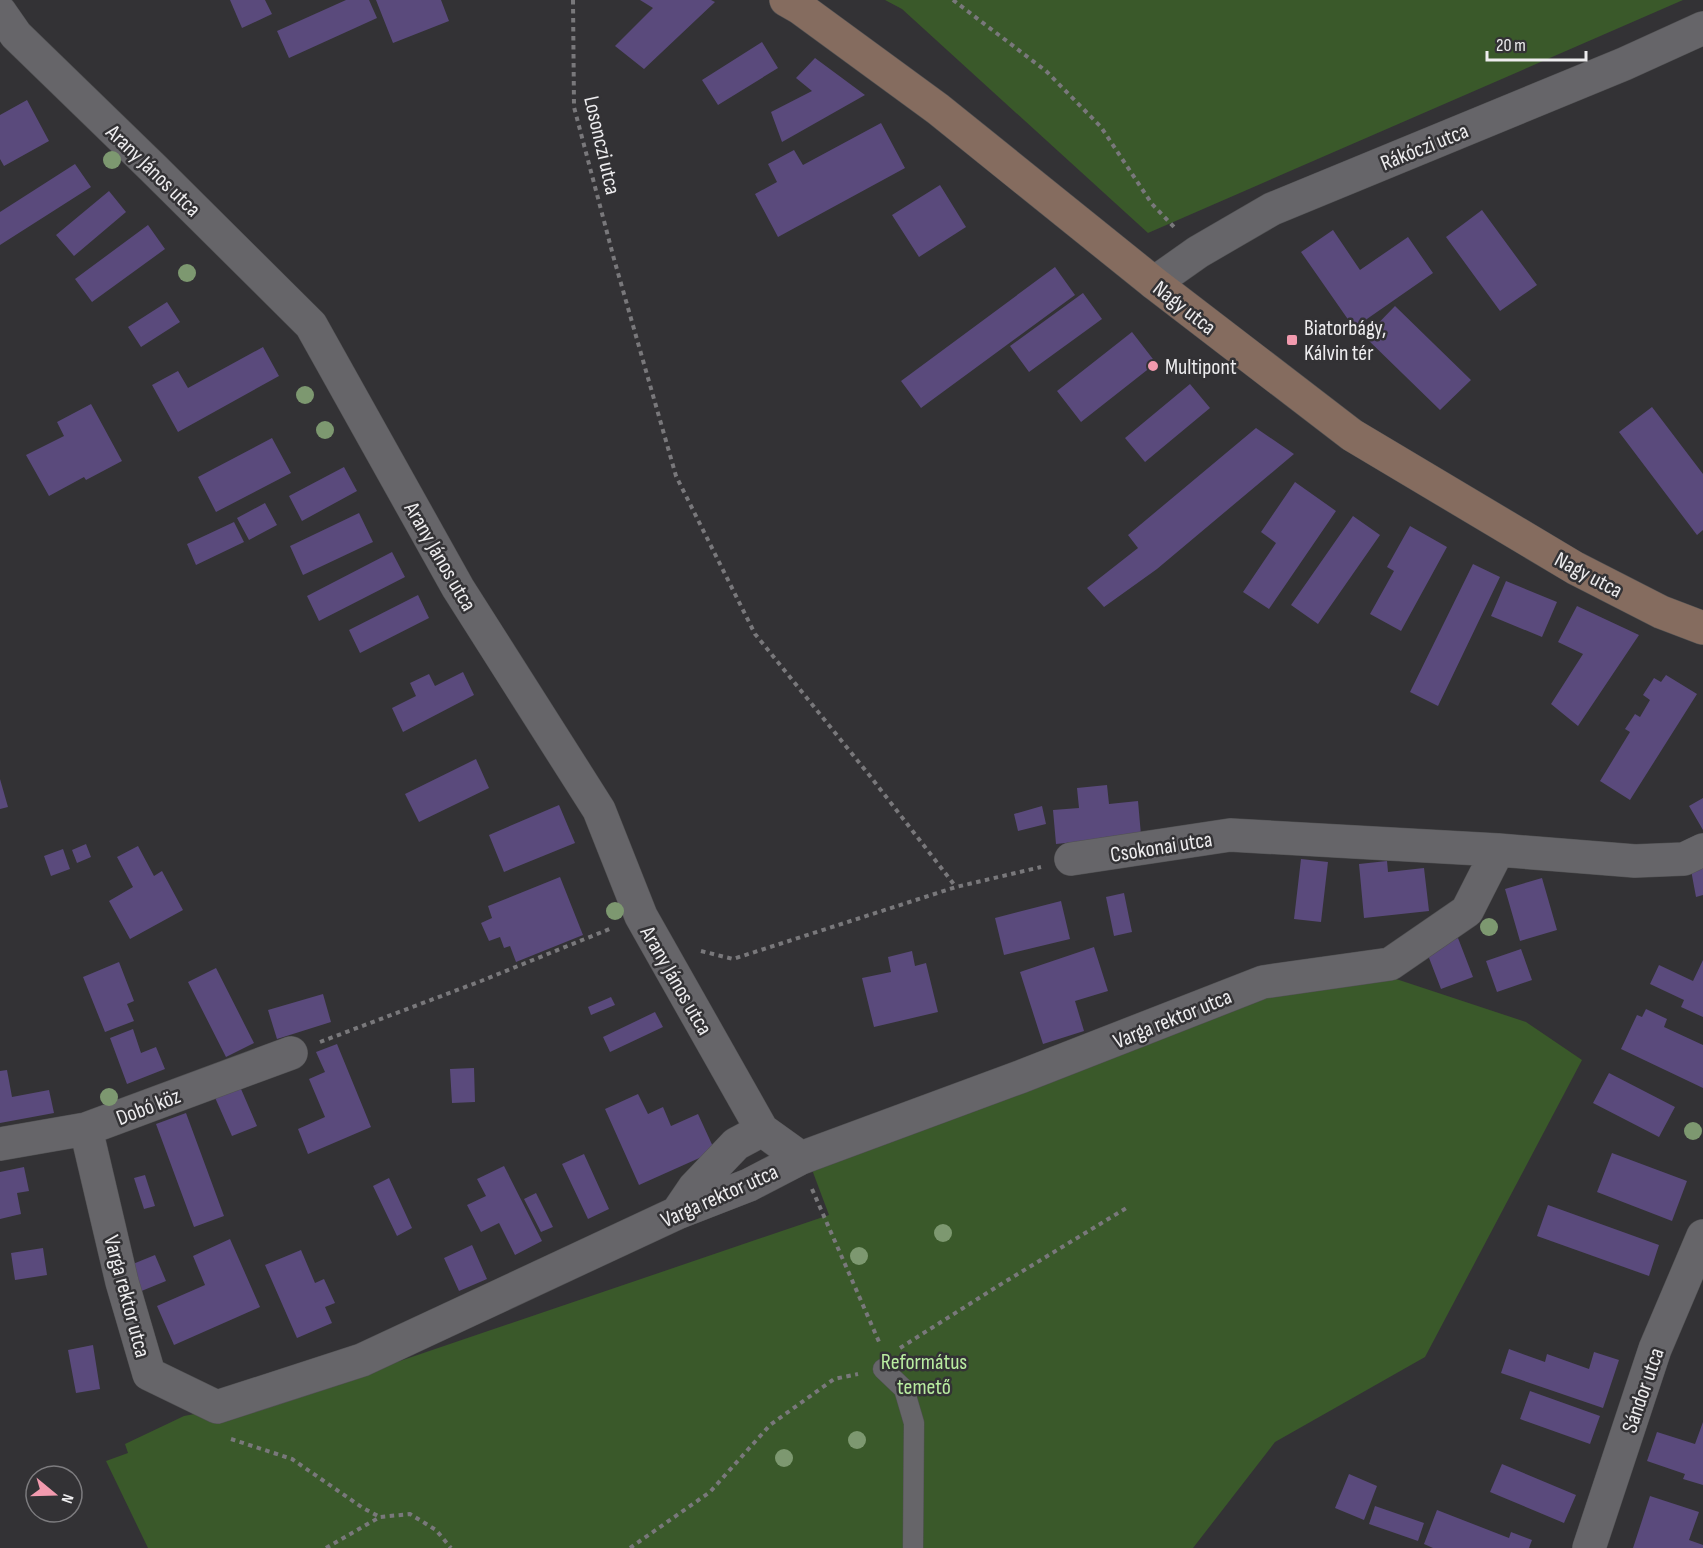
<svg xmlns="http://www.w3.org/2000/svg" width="1703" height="1548" viewBox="0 0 1703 1548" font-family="'Sofia Sans Condensed',sans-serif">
  <rect width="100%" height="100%" fill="#333235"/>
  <!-- green -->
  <path fill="#3a592a" d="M885 0H1683L1148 233 902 9Z
    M1387 976 1526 1022 1582 1060 1425 1357 1275 1442 1193 1548H148L106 1461 128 1453 125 1444 184 1416 306 1393 829 1215 811 1167 1272 990Z"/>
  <!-- building -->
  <path fill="#5a4a7c" d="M230 0H265L272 14 242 28Z
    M346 0H369L377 18 289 58 277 31Z
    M376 0H441L449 21 393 43Z
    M640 0H711L715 2 644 69 615 46 653 8Z
    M762 42 778 68 718 105 702 80Z
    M815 58 865 95 782 142 771 112 812 91 796 78Z
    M27 100 49 141 4 166 0 159V115Z
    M881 123 905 168 778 237 755 194 777 182 768 164 794 150 803 165Z
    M75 164 91 187 0 245V212Z
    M940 185 966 227 919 257 892 215Z
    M109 191 126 212 74 256 56 235Z
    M1482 210 1537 285 1500 311 1446 237Z
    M148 225 165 249 92 302 75 279Z
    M1333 230 1360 270 1408 237 1433 273 1354 328 1301 252Z
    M1055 267 1075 295 921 408 901 381Z
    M1083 293 1102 319 1029 372 1010 346Z
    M167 302 180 322 141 347 128 327Z
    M1395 306 1471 380 1440 410 1365 337Z
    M1132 332 1156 363 1081 422 1057 391Z
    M263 347 279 376 178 432 152 385 178 371 188 388Z
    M1190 384 1210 408 1145 462 1125 438Z
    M91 404 122 461 86 480 84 477 49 496 26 455 64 436 57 422Z
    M1652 407 1703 474V530L1697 535 1619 432Z
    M1256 428 1294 454 1157 569 1104 607 1087 588 1138 548 1128 535Z
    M272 438 291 473 216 512 198 477Z
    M344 467 357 491 302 521 289 496Z
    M1295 482 1336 511 1269 609 1243 592 1276 543 1261 532Z
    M265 503 277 525 249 540 237 518Z
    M359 513 373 542 303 575 290 546Z
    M1353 516 1380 535 1318 624 1291 605Z
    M234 522 244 542 196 565 187 544Z
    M1410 526 1447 547 1401 631 1370 614 1394 571 1387 567Z
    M392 552 405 577 319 621 307 596Z
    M1473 564 1500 577 1438 706 1410 692Z
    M1506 581 1557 602 1542 637 1491 616Z
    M418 595 429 618 360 653 349 630Z
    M1577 606 1639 635 1578 726 1551 704 1583 654 1558 642Z
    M463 672 474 695 403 732 392 708 416 696 410 683 429 674 435 686Z
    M1666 675 1697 694 1630 800 1600 781 1630 732 1625 729 1635 714 1640 717 1650 700 1643 695 1654 678 1661 682Z
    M476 759 489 788 419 822 405 794Z
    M0 779 8 807 0 809Z
    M1107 785 1109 804 1138 801 1141 835 1056 844 1053 810 1079 808 1077 788Z
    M1703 798V830L1689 806Z
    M559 805 575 843 504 872 489 835Z
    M1042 806 1046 824 1018 831 1014 814Z
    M86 844 91 857 77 863 72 850Z
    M138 846 154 876 162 871 183 910 130 939 109 901 133 887 117 857Z
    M63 849 70 869 51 876 44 856Z
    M1301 859 1328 862 1321 922 1294 919Z
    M1387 861 1388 872 1424 868 1429 911 1364 918 1359 864Z
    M1703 866V895L1696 897 1691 870Z
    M560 877 583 935 516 962 510 946 504 948 500 937 489 941 481 923 492 918 488 906Z
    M1542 878 1557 930 1520 941 1505 889Z
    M1124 893 1132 932 1114 936 1106 897Z
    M1061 901 1070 939 1004 955 995 918Z
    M1458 938 1473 977 1441 989 1426 950Z
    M1094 947 1108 991 1075 1001 1084 1031 1043 1044 1020 972Z
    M1521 949 1532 980 1497 992 1486 961Z
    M912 951 915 966 926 963 938 1012 874 1027 862 978 891 972 888 957Z
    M1703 960V1017L1681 1007 1684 1000 1650 984 1659 965 1693 981Z
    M119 962 134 1001 127 1004 134 1021 105 1032 83 977Z
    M216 968 254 1043 226 1057 188 982Z
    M323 994 331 1022 277 1039 268 1010Z
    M611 997 615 1005 591 1015 588 1007Z
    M1646 1009 1667 1019 1664 1027 1703 1045V1088L1621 1049 1637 1015 1642 1017Z
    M655 1012 663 1027 610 1052 603 1037Z
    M133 1029 141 1053 156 1047 165 1069 127 1084 110 1038Z
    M337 1044 371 1127 308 1154 298 1129 325 1117 309 1079 325 1072 316 1052Z
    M474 1068 475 1102 452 1103 450 1069Z
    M7 1070 12 1097 49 1090 54 1113 0 1123V1071Z
    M1609 1073 1675 1107 1659 1137 1593 1103Z
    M238 1082 257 1126 232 1136 213 1093Z
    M638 1094 648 1114 663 1107 671 1126 698 1114 715 1151 639 1185 605 1109Z
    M186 1113 224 1216 194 1227 156 1124Z
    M1612 1153 1687 1181 1672 1221 1597 1192Z
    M584 1154 609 1209 588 1219 562 1164Z
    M504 1166 542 1241 515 1255 499 1223 481 1232 467 1205 486 1196 477 1179Z
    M24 1167 29 1191 17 1193 21 1214 0 1219V1172Z
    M145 1175 155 1206 144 1209 134 1178Z
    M389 1178 412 1228 397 1236 373 1186Z
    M536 1193 553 1227 541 1232 524 1199Z
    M1548 1205 1659 1245 1649 1276 1537 1236Z
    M230 1239 260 1307 174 1345 157 1306 205 1285 193 1256Z
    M472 1245 487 1279 459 1291 444 1258Z
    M43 1248 47 1275 15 1280 11 1253Z
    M301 1250 315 1283 324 1279 335 1303 325 1307 332 1323 297 1338 265 1265Z
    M155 1255 166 1281 139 1292 128 1266Z
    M93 1345 100 1389 76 1393 68 1350Z
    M1509 1349 1545 1362 1547 1354 1589 1369 1594 1352 1619 1360 1603 1408 1501 1373Z
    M1530 1391 1600 1416 1590 1444 1520 1419Z
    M1703 1422V1485L1683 1479 1685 1474 1647 1461 1657 1432 1695 1444Z
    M1502 1464 1576 1495 1564 1523 1490 1492Z
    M1349 1474 1377 1486 1364 1520 1335 1508Z
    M1650 1496 1699 1512 1689 1540 1703 1545V1548H1633Z
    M1375 1506 1424 1523 1418 1541 1369 1524Z
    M1437 1510 1509 1538 1511 1532 1532 1540 1529 1548H1433L1424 1544Z"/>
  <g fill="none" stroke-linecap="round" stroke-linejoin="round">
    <!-- service casing -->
    <g stroke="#515153" stroke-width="21">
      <path id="service" d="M883 1369 904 1389 914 1423 913 1548"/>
    </g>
    <!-- minor casing -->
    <g stroke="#515153" stroke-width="34">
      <path id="minor" d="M0 12 16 35 153 168 311 325 458 588 599 810 641 916 762 1130 801 1158
        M1154 283 1198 252 1272 209 1624 64 1703 28
        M1071 859 1230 835 1498 850 1635 861 1684 859 1703 850
        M86 1129 122 1282 149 1374 217 1407 362 1360 677 1213 749 1185 801 1158 1020 1077 1263 982 1390 964 1467 911 1498 850
        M0 1144 86 1129 291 1053
        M677 1213 694 1188 736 1144 762 1130
        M1589 1548 1655 1349 1703 1236"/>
    </g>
    <!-- secondary casing -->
    <g stroke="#515153" stroke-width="34">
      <path id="secondary" d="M786 0 800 8 938 109 1154 283 1352 435 1575 568 1661 612 1703 628"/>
    </g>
    <!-- path -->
    <path stroke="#79787b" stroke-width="4" stroke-dasharray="4.5 4.5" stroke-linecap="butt" d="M573 0 574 107 614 259 676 476 755 634 870 776 956 887
      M953 0 1046 71 1101 127 1152 204 1174 227
      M701 951 733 959 956 887 1041 867
      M320 1042 481 981 612 928
      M812 1189 880 1344
      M900 1348 998 1286 1128 1207
      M231 1439 292 1459 363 1508 380 1517
      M326 1548 380 1517 410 1514 436 1530 451 1548
      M630 1548 710 1492 770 1425 834 1379 858 1374"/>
    <!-- service -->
    <use href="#service" stroke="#666569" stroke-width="20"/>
    <!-- minor -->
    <use href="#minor" stroke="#666569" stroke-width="33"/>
    <!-- secondary -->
    <use href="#secondary" stroke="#856c5f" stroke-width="33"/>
  </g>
  <!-- trees -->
  <g fill="#7d9870">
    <circle cx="112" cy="160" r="9"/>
    <circle cx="187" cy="273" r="9"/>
    <circle cx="305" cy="395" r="9"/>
    <circle cx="325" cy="430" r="9"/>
    <circle cx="615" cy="911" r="9"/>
    <circle cx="1489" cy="927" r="9"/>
    <circle cx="109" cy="1097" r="9"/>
    <circle cx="1693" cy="1131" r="9"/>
    <circle cx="943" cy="1233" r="9"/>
    <circle cx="859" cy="1256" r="9"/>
    <circle cx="857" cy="1440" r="9"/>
    <circle cx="784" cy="1458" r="9"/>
  </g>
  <!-- markers -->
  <g fill="#f29aae" stroke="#333235" stroke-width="2">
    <rect x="1286" y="334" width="12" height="12" rx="3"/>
    <circle cx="1153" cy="366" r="6"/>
  </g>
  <g text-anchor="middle" stroke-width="5" stroke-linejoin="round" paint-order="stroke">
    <!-- street labels -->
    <g font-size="22" fill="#edecee" stroke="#333235">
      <text transform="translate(603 145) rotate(77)" y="8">Losonczi utca</text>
      <text transform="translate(1424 146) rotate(-22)" y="8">Rákóczi utca</text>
      <text transform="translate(154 170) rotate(44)" y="8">Arany János utca</text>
      <text transform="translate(1185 307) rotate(38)" y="8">Nagy utca</text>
      <text transform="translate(441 556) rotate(60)" y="8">Arany János utca</text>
      <text transform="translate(1589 574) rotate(28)" y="8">Nagy utca</text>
      <text transform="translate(1161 846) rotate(-9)" y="8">Csokonai utca</text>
      <text transform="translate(677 980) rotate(60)" y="8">Arany János utca</text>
      <text transform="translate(1172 1018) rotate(-22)" y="8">Varga rektor utca</text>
      <text transform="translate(148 1106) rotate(-21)" y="8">Dobó köz</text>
      <text transform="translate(719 1195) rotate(-24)" y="8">Varga rektor utca</text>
      <text transform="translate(128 1296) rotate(75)" y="8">Varga rektor utca</text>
      <text transform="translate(1642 1390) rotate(-71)" y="8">Sándor utca</text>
    </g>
    <!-- poi labels -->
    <g font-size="22" fill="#edecee" stroke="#333235" text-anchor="start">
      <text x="1304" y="335">Biatorbágy,<tspan x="1304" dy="25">Kálvin tér</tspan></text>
      <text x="1165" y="374">Multipont</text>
    </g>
    <!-- park labels -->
    <g font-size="22" fill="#b9eca1" stroke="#333235">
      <text x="924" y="1369">Református<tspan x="924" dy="25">temető</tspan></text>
    </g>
  </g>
  <!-- north arrow -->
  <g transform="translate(54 1494) rotate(109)"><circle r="28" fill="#333235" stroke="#7d7c7f" stroke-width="1.5"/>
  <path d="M0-4.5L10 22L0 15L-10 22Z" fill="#f29aae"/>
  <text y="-9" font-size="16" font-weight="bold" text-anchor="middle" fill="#edecee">N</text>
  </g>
  <!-- scale -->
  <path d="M1487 51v9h99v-9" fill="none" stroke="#edecee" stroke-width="3"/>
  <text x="1496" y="51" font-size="18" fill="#edecee" stroke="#333235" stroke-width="4.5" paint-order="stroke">20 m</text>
</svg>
